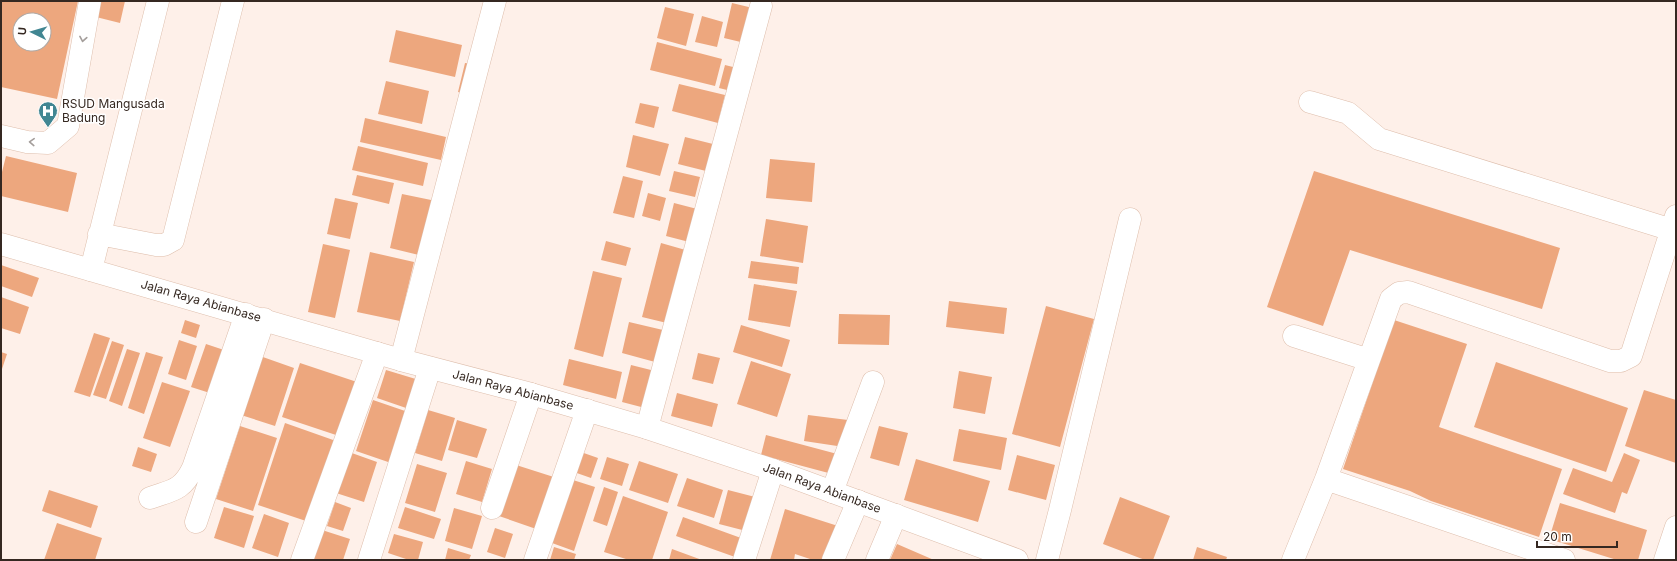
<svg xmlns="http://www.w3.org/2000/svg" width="1677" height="561" viewBox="0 0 1677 561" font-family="Inter,sans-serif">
  <rect width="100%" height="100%" fill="#fef0e9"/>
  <!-- building -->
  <path fill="#eda77e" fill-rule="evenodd" d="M1 1H78L57 99 1 87ZM20 20H44V44H20Z
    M99 1H125L120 23 96 17Z
    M732 3 757 9 749 44 724 38Z
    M665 7 694 14 686 46 657 38Z
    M702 16 723 22 717 47 695 42Z
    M396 30 462 45 455 77 389 62Z
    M657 42 722 59 715 86 650 70Z
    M465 63 473 64 466 94 458 92Z
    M725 65 737 68 731 91 719 88Z
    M386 81 429 91 422 124 378 114Z
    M679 84 725 95 718 123 672 111Z
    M640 103 659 107 654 128 635 123Z
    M365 118 446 137 441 160 360 142Z
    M633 135 669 144 660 176 626 167Z
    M685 137 713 144 706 171 678 164Z
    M358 146 428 163 423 186 352 170Z
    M6 156 77 173 68 212 1 196V176Z
    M770 159 815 163 812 202 766 198Z
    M674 171 700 177 695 197 669 191Z
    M1314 171 1560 248 1542 309 1350 250 1323 326 1267 307Z
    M357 175 394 183 389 204 352 195Z
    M623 176 643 181 634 218 613 213Z
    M648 193 666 198 660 221 642 216Z
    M402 194 436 201 423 256 390 248Z
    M335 198 358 203 350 239 327 234Z
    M674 203 701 210 693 243 666 236Z
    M766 219 808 226 803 263 760 256Z
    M606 241 631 248 626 266 601 260Z
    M661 243 689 251 671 324 642 317Z
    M323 244 350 250 335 318 308 312Z
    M370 252 414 262 400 321 357 312Z
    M751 261 799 267 797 284 748 278Z
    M1 265 39 278 32 297 1 286Z
    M593 271 622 278 603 357 574 349Z
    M754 284 797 291 790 327 748 320Z
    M1 297 29 307 20 334 1 328Z
    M949 301 1007 308 1004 334 946 327Z
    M1046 306 1094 319 1060 447 1012 434Z
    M839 314 890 315 889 345 838 344Z
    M185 320 200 325 196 338 181 333Z
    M1394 320 1467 344 1439 427 1562 469 1539 537 1431 501 1410 491 1343 469Z
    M629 322 663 330 655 362 622 353Z
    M741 325 790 340 782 367 733 352Z
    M94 333 110 338 90 397 74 392Z
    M179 340 197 346 186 380 168 374Z
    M112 341 124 345 106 399 93 395Z
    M206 344 227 351 213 394 191 387Z
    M127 349 140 353 122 406 109 401Z
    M1 352 7 354 1 372Z
    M146 352 163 357 144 414 128 408Z
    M698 353 720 358 713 384 692 379Z
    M260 356 294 368 275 426 241 415Z
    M569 359 622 372 616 399 563 385Z
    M751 361 791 374 777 417 737 404Z
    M1496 362 1628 408 1606 472 1474 427Z
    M300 363 360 383 342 437 282 417Z
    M631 365 655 371 645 408 622 402Z
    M386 370 419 380 409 409 377 398Z
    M959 371 992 377 985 414 953 408Z
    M162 382 190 391 170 447 143 438Z
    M1644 390 1676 400V463L1625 446Z
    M677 393 718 404 712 427 671 416Z
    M373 400 408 412 391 463 356 451Z
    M428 410 455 418 442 461 415 453Z
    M808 415 848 420 844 447 804 441Z
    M457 420 487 429 477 458 448 450Z
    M285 423 336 441 309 522 258 505Z
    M240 426 277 438 253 511 216 499Z
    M879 426 908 433 899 466 870 458Z
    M959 429 1007 438 1001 470 953 461Z
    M766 435 841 455 836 475 761 455Z
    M138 447 157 454 151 472 132 466Z
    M578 451 598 458 591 478 571 471Z
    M349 452 377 462 364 502 336 493Z
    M1624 453 1640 460 1627 494 1622 492 1615 513 1563 494 1573 468 1612 482Z
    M1017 455 1055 465 1046 500 1008 490Z
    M607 457 629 464 622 486 600 479Z
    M916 459 990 481 978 522 904 500Z
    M466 461 492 469 482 502 456 494Z
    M639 461 678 474 668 503 629 490Z
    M417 464 447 473 435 512 405 503Z
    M513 464 560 479 542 531 496 515Z
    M687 478 723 490 714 518 677 506Z
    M573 480 595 487 574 551 552 543Z
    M604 487 618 492 607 526 593 521Z
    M49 490 98 506 91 528 42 511Z
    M728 490 759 498 750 532 719 524Z
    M623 496 668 512 652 560H629L604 552Z
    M1120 497 1170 516 1153 560H1145L1103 544Z
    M335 502 351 508 343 531 327 526Z
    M1560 503 1647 530 1638 560H1617L1549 539Z
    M224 507 254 516 244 548 214 538Z
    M405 507 441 519 434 539 398 528Z
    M454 508 482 516 472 549 445 541Z
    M785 509 838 526 827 560H813L795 554 794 560H770Z
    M264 514 289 523 278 557 252 548Z
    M683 517 741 538 735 557 676 536Z
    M57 523 102 538 95 560H44Z
    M495 528 513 534 505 558 487 552Z
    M322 530 350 539 343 560H313Z
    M394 534 423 542 418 560H409L388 553Z
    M897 544 934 560H890Z
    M554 547 576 554 574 560H550Z
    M1197 547 1227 557 1226 560H1193Z
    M448 548 471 555 469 560H445Z
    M672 549 702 560H669Z"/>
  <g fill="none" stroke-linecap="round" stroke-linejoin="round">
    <!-- minor casing -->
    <g stroke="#debeac" stroke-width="23">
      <path id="minor" d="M1310 102 1348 113 1379 139 1672 230
        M1 136 27 142 48 143 68 126 90 1
        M99 234 156 245H164L173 240 233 1
        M91 270 158 1
        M1294 336 1369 360
        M401 360 495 1
        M647 428 761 6
        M1326 479 1564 560
        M832 492 873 382
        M150 498C172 490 182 491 193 468L246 314
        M492 508 531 394
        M196 522 264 319
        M302 560 377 353
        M369 560 430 368
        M535 560 587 410
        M744 560 773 470
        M833 560 858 501
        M877 560 896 515
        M1047 560 1060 510 1130 219
        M1293 560 1326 479 1391 299 1399 293 1408 292 1610 361H1621L1631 356 1676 216
        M1665 560 1676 527"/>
    </g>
    <!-- major casing -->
    <g stroke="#debeac" stroke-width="23">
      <path id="major" d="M1 244 401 360 531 394 647 428 773 470 1017 560"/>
    </g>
    <!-- minor -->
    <use href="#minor" stroke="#fff" stroke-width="22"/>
    <!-- major -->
    <use href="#major" stroke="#fff" stroke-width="22"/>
  </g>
  <!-- one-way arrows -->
  <defs><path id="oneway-chevron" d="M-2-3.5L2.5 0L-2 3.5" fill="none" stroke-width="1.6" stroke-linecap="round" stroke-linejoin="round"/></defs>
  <g stroke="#a49e9b">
    <use href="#oneway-chevron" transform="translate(83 39) rotate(100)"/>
    <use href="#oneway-chevron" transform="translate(32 142) rotate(-177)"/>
  </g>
  <!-- icons -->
  <defs>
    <g id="hospital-pin" transform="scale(1)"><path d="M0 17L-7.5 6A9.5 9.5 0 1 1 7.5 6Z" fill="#418692" stroke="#fff"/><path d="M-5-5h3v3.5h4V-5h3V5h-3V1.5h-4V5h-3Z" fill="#fff"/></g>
  </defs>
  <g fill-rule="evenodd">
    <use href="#hospital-pin" x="48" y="111"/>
  </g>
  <g text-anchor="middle" stroke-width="3" stroke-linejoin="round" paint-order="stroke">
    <!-- poi labels -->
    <g font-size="12" fill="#352821" stroke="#fff" text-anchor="start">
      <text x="62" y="108">RSUD Mangusada<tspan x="62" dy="14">Badung</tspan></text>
    </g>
    <!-- street labels -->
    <g font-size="12" fill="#352821" stroke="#fff">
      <text transform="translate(201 301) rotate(16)" y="4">Jalan Raya Abianbase</text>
      <text transform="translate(513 390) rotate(15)" y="4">Jalan Raya Abianbase</text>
      <text transform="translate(822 488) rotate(20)" y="4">Jalan Raya Abianbase</text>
    </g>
  </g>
  <!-- border -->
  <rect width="1677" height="561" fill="none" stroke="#352821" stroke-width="4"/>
  <!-- north arrow -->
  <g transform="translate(32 32) rotate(275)"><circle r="19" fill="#ffffff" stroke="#aea9a6"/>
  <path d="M0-3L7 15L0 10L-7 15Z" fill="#418692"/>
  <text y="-6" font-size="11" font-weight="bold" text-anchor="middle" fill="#352821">U</text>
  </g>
  <!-- scale -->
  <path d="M1537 541v6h80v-6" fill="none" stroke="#352821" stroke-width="2"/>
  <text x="1543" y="541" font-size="12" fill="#352821" stroke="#ffffff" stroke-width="3" paint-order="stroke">20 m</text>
</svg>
